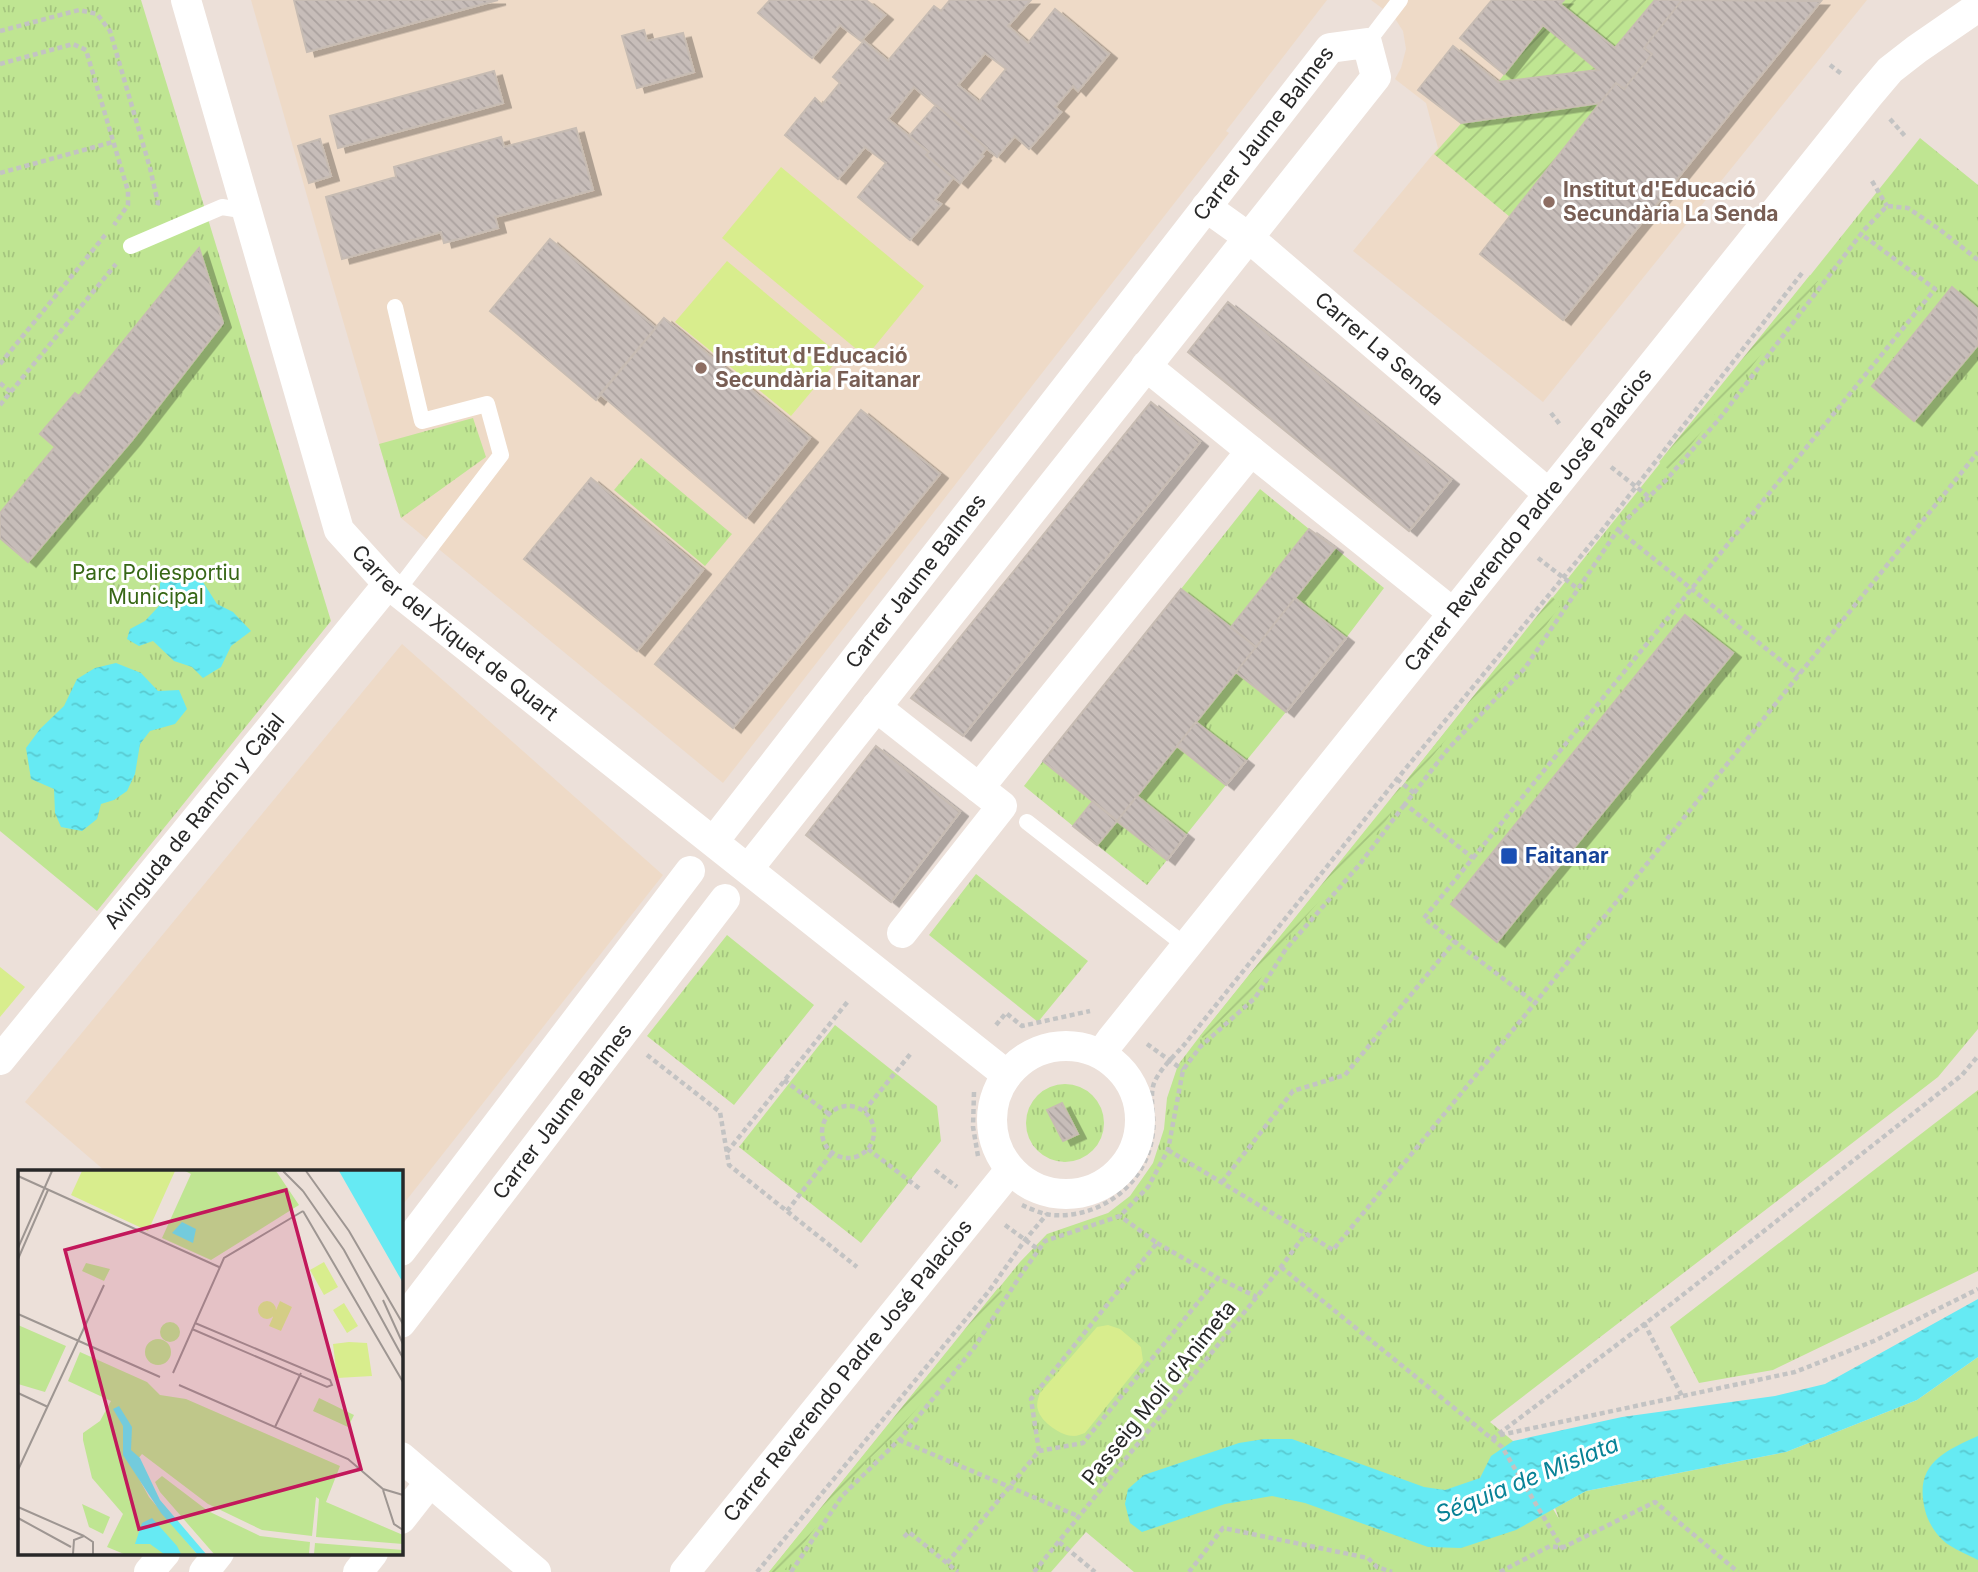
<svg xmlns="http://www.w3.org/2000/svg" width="1978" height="1572" viewBox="0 0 1978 1572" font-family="Inter,sans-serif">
  <defs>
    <pattern id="grass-tufts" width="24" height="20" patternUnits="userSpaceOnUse" patternTransform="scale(1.75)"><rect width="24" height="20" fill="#bfe592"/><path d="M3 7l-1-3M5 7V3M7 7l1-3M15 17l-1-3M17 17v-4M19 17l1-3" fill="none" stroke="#a4c47e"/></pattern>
    <pattern id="garden-furrows" width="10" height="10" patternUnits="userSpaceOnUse" patternTransform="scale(1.75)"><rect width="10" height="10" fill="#bfe592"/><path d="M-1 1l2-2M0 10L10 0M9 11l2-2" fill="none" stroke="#a4c47e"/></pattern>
    <pattern id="water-ripples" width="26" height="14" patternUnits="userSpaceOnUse" patternTransform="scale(1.75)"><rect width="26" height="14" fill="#66eaf3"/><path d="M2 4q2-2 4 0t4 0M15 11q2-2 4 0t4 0" fill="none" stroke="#58c9d0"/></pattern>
    <pattern id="building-back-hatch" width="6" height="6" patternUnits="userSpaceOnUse" patternTransform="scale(1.75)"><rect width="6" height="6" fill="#c7bdb9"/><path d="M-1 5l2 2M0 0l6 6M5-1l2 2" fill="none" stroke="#aba29f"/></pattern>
    <filter id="shadow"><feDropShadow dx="8" dy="4.5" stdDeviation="0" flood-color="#0004"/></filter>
  </defs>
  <rect width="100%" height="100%" fill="#ece0d9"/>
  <!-- education -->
  <path fill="#eedac7" d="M251 0H1327L1226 131 1229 133 723 783 401 518 329 273Z
    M1371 0H1867L1543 402 1353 251 1438 148 1426 103 1395 79 1401 68 1406 49 1403 31 1394 17Z
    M402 644 663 875 401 1207V1171H105L25 1102Z"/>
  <!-- grass -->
  <path fill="url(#grass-tufts)" d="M0 0H141L331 621 97 911 0 831Z
    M1920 138 1978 185V1029L1938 1077 1490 1422 1513 1441 1559 1519 1555 1508 1586 1491 1786 1452 1917 1400 1978 1357V1572H1134L1086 1532 1051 1572H769L1020 1262 1047 1234 1108 1213 1130 1196 1153 1163 1164 1129 1167 1098 1178 1065 1200 1036 1406 781Z
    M473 418 486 457 401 518 379 444Z
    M641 458 732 534 705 566 614 490Z
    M1260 489 1309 529 1231 627 1181 589Z
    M1335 548 1384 588 1346 638 1295 598Z
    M1236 672 1286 712 1246 761 1196 722Z
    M1177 746 1226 785 1186 835 1137 796Z
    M1043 761 1093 801 1073 826 1024 786Z
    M1117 821 1167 860 1147 885 1097 845Z
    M976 874 1088 961 1038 1022 929 935Z
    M727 935 814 1005 734 1105 647 1036Z
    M835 1025 937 1106 941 1141 861 1243 739 1147Z
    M1026 1123a39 39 0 1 1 78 0a39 39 0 1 1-78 0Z
    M1978 1090V1271L1773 1370 1699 1383 1670 1327Z"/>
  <!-- garden -->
  <path fill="url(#garden-furrows)" d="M1564 0H1664L1616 83 1510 217 1434 154 1498 82Z
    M1810 275 1818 281 1691 445 1668 469 1659 462Z
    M1552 597 1561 604 1531 647 1504 682 1452 732 1410 784 1406 781Z
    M1400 787 1405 791 1384 824 1366 847 1283 943 1252 992 1203 1038 1200 1036Z
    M998 1288 1003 1292 954 1366 894 1435 867 1461 842 1491 783 1572H769Z"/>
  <!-- pitch -->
  <path fill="#d8ed8d" d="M781 167 924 286 866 357 722 238Z
    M727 261 841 356 791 416 675 322Z
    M0 967 25 987 0 1017Z
    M1108 1325 1120 1329 1141 1347 1143 1361 1085 1433C1081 1434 1077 1436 1074 1436 1061 1436 1041 1422 1038 1410 1036 1404 1038 1399 1040 1393L1097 1327Z"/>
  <!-- water -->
  <path fill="url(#water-ripples)" d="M178 571H196L217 604 233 612 251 631 231 646 221 667 203 678 192 667 174 661 153 641 139 646 127 639 130 629 145 621 159 606 160 583Z
    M116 663 141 673 158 691 179 690 187 709 175 724 150 731 140 744 135 774 127 791 114 800 101 804 97 819 82 831 61 827 55 813 54 789 31 779 26 748 40 729 64 706 77 679 95 668Z
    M1978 1299V1357L1917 1400 1786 1452 1586 1491 1516 1530 1461 1548 1428 1547 1305 1503 1272 1496 1225 1504 1142 1532 1130 1523 1125 1504 1128 1489 1144 1475 1239 1443 1264 1439H1292L1424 1487 1445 1490 1480 1478 1491 1456 1513 1441 1622 1417 1775 1396 1825 1384Z
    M1978 1436V1560C1969 1555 1958 1551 1949 1545 1938 1538 1928 1523 1925 1510 1914 1465 1942 1452 1978 1436Z"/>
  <!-- building -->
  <path fill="url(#building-back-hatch)" stroke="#c7bcb3" stroke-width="2" fill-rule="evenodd" filter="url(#shadow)" d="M294 0H498L307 52Z
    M770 0H866L885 15 861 41 840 25 812 58 758 13Z
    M950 0H1031L1008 26 1028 43 1055 9 1109 54 1078 91 1073 86 1055 107 1061 112 1029 149 1015 136 997 157 914 87 888 119 929 152 926 155 953 178 935 200 941 204 910 240 858 197 886 163 865 147 838 179 785 135 815 98 822 105 840 83 833 77 864 41 888 61 934 6 941 11ZM985 53 1006 69 979 102 958 85Z
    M1492 0H1564L1560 4 1615 48 1655 0H1682L1644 48 1652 54 1624 89 1616 83 1600 103 1461 123 1418 90 1453 46 1498 82 1598 70 1543 25 1504 74 1460 38Z
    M1682 0 1821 1 1563 320 1480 254 1616 83 1624 89 1652 54 1644 48Z
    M644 30 647 41 683 33 694 72 637 88 622 36Z
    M494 71 503 103 338 148 330 116Z
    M936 105 987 148 981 155 983 156 960 183 926 155 929 152 909 136Z
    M576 128 593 190 495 217 498 228 444 243 441 232 342 259 326 197 396 177 394 167 501 137 504 147Z
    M320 139 331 176 309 183 298 146Z
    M550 239 656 328 596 400 490 311Z
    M199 248 223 323 132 440 28 562 0 538V513L55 447 40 434 75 393 79 396Z
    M1952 287 1978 309V345L1914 421 1872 386Z
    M1228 302 1451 480 1409 531 1188 352Z
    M664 318 810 438 746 518 600 394Z
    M1151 402 1200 442 963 736 911 698Z
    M861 410 940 474 733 728 655 664Z
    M591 478 703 570 637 651 524 559Z
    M1309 529 1335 548 1256 647 1231 627Z
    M1181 589 1256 647 1117 821 1043 761Z
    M1295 598 1346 638 1286 712 1236 672Z
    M1685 615 1733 653 1497 942 1451 904Z
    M1196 722 1246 761 1226 785 1177 746Z
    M876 746 960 812 891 902 806 835Z
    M1137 796 1186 835 1167 860 1117 821Z
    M1093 801 1117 821 1097 845 1073 826Z
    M1062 1103 1078 1134 1063 1141 1047 1110Z"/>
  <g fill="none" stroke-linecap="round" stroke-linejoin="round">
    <!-- path -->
    <path stroke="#c3c3c3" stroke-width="4.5" stroke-dasharray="5 3.5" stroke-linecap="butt" d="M0 31 79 10 97 14 110 31 150 168 158 203 157 206
      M0 64 73 44 86 50 128 191V205L114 225
      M1830 65 1843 75
      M1890 119 1905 136
      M0 173 113 142
      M1872 181 1887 206
      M0 364 106 234
      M0 383 11 392
      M0 405 116 264
      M1551 413 1561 426
      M1611 467 1649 497
      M1618 530 1799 675
      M1538 558 1578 589
      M1397 779 1414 793 1405 804 1473 858 1424 918 1535 1003
      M1414 793 1448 749 1525 668 1621 525 1667 479 1720 418 1864 230 1887 206 1908 208 1939 229 1978 260
      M1473 858 1935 289 1861 234
      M996 1025 1006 1013 1022 1026 1090 1011
      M1147 1044 1183 1070
      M647 1055 720 1112 729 1165 857 1267
      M784 1080 829 1114
      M974 1092 973 1127 978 1156
      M822 1132a26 26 0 1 1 52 0a26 26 0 1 1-52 0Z
      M864 1111 912 1052
      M868 1149 920 1189
      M1168 1150 1333 1250 1535 1003 1978 452
      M727 1152 849 1000
      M935 1170 957 1187
      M1222 1182 1293 1091 1345 1075 1455 941
      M1022 1205C1031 1209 1042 1214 1052 1215 1102 1219 1149 1182 1153 1131 1155 1116 1149 1098 1154 1083 1160 1069 1174 1056 1184 1045L1397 779 1600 533 1802 273
      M787 1211 832 1153
      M1005 1225 1039 1250
      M1157 1243 1218 1278
      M1281 1267 1502 1447 1562 1548
      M1644 1323 1682 1396
      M1500 1435 1795 1372 1874 1341 1978 1289
      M1492 1439 1675 1301 1962 1075 1978 1056
      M899 1440 1078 1516
      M1039 1451 1031 1399 1157 1243 1120 1216
      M904 1537 909 1532 958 1572
      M1059 1542 1095 1572
      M947 1563 1039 1451 1083 1443 1218 1278 1257 1297
      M757 1572 989 1291 1025 1240 1047 1214
      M791 1572 842 1496 901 1438 974 1348 1020 1276 1045 1241 1120 1216 1148 1187 1168 1150 1183 1070 1200 1047 1255 998 1286 949 1360 864 1405 804
      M1034 1572 1281 1267 1306 1233
      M1189 1572 1223 1528 1368 1558 1377 1567 1392 1572
      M1500 1572 1550 1546 1562 1548 1655 1502 1738 1572"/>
    <!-- lane -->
    <path stroke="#fff" stroke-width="16" d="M1367 43 1400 0
      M131 246 222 207 247 211
      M395 307 422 421 487 404 501 455 397 591
      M1027 822 1186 946"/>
    <!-- street -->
    <g stroke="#fff" stroke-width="30">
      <path id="s1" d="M186 0 339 530 388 584 1007 1075"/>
      <path id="s2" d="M1206 207 1248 237 1549 494"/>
      <path d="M1146 366 1251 451"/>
      <path d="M876 707 979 788"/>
      <path id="s3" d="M714 841 1330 48 1367 43 1376 77 748 869"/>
      <path d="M902 933 1002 806 979 788 1251 451 1453 613"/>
      <circle cx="1066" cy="1120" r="74"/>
      <path id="s4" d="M1101 1054 1111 1040 1868 96 1890 70 1917 49 1978 7"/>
      <path id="s5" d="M0 1060 388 584"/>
      <path d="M401 1251 690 871"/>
      <path id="s6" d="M401 1323 725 899"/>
      <path d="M401 1457 536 1572"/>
      <path d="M401 1519 430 1482"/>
      <path d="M149 1572 165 1553"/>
      <path d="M204 1572 219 1553"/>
      <path d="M358 1572 373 1553"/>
      <path id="s7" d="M685 1572 1010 1170"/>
    </g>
  </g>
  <!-- markers -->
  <g fill="#8d6e63" stroke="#fff" stroke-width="2.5">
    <circle cx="1549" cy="202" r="7"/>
    <circle cx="701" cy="368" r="7"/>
  </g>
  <rect fill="#1a4fb4" stroke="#fff" stroke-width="2.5" x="1500" y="847" width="18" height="18" rx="3.5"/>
  <g text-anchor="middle" stroke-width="6" stroke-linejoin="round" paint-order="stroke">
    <!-- street labels -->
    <g font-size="21" fill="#282828" stroke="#fff">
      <text dy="7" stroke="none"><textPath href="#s3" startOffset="896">Carrer Jaume Balmes</textPath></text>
      <text dy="7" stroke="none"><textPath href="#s2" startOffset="224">Carrer La Senda</textPath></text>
      <text dy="7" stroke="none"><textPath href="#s4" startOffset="684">Carrer Reverendo Padre José Palacios</textPath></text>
      <text dy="7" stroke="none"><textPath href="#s3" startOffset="329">Carrer Jaume Balmes</textPath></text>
      <text dy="7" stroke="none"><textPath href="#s1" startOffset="707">Carrer del Xiquet de Quart</textPath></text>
      <text dy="7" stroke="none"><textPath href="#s5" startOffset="308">Avinguda de Ramón y Cajal</textPath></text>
      <text dy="7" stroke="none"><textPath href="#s6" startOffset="266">Carrer Jaume Balmes</textPath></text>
      <text dy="7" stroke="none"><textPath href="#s7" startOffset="259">Carrer Reverendo Padre José Palacios</textPath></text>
      <text transform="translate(1159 1393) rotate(-51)" y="7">Passeig Molí d'Animeta</text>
    </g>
    <!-- education labels -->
    <g font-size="21" font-weight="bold" fill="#785e54" stroke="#fff" text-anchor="start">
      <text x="1563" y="197">Institut d'Educació<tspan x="1563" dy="24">Secundària La Senda</tspan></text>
      <text x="715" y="363">Institut d'Educació<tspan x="715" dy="24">Secundària Faitanar</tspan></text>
    </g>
    <!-- park labels -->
    <g font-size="21" fill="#376716" stroke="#fff">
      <text x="156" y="580">Parc Poliesportiu<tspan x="156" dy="24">Municipal</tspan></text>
    </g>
    <!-- transit labels -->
    <g font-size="21" font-weight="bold" fill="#164399" stroke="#fff" text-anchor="start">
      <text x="1525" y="863">Faitanar</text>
    </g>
    <!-- water labels -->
    <g font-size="23" font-style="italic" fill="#088296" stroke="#fff">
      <text transform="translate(1527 1479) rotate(-22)" y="8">Séquia de Mislata</text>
    </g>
  </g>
  <!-- overview -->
  <g transform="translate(18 1170)">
    <rect width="385" height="385" fill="#ece0d9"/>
    <path d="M167 1H258L281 35 193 90 144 68 173 4ZM68 93 92 99 86 111 64 101ZM142 162a10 10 0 1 1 20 0a10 10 0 1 1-20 0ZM0 155 48 176 27 222 0 214ZM127 182a13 13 0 1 1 26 0a13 13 0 1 1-26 0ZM62 182 129 212 142 225 168 229 322 296 308 332 385 365V374L298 367 301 329 298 327 294 366 244 360 190 334 124 284 114 296 131 327 179 384H106L89 377 105 344 74 308 65 270V263L82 251 93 231 50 211ZM144 306 190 341 242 366 292 372 291 384H196L142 322 137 312ZM64 334 92 347 85 364 71 357ZM297 373 385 380V384H296Z" fill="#bfe592"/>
    <path d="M301 228 336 245 330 257 295 241Z" fill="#bfe592"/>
    <path d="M64 1H157L130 61 53 25ZM306 92 320 117 306 125 292 100ZM262 131 274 137 263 161 251 156ZM240 140a9 9 0 1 1 18 0a9 9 0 1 1-18 0ZM326 133 340 156 329 163 315 140ZM331 172 349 173 354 206 319 208 315 174Z" fill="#d8ed8d"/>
    <path d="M321 1H385V113ZM164 52 178 59 175 73 154 63ZM101 236 114 257 113 280 122 288 142 330 188 384H179L143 343 105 285V256L95 239ZM134 348 159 376 163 384H146L132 374H117L124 353Z" fill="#66eaf3"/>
    <path fill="none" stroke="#9e9692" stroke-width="2" d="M265 1 285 21M288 1 331 61 385 154M0 6 201 97M285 21 326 80 385 188M285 41 385 212M0 78 34 1M0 89 30 20M365 130 385 174M0 144 142 207M174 159 309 217 314 215 312 210 177 153M155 203 206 88 285 41M161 215 330 289 365 319 385 325M0 223 30 237M257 257 283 203M0 300 86 115M365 320 376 354 385 360M0 337 66 366M0 348 53 377M55 384 56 370 66 366 75 372V384"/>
    <path fill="#c2185b" fill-opacity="0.15" stroke="#c2185b" stroke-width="3.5" d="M268 20 343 299 121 359 47 80Z"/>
    <rect width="385" height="385" fill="none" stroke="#282828" stroke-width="3.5"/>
  </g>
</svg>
